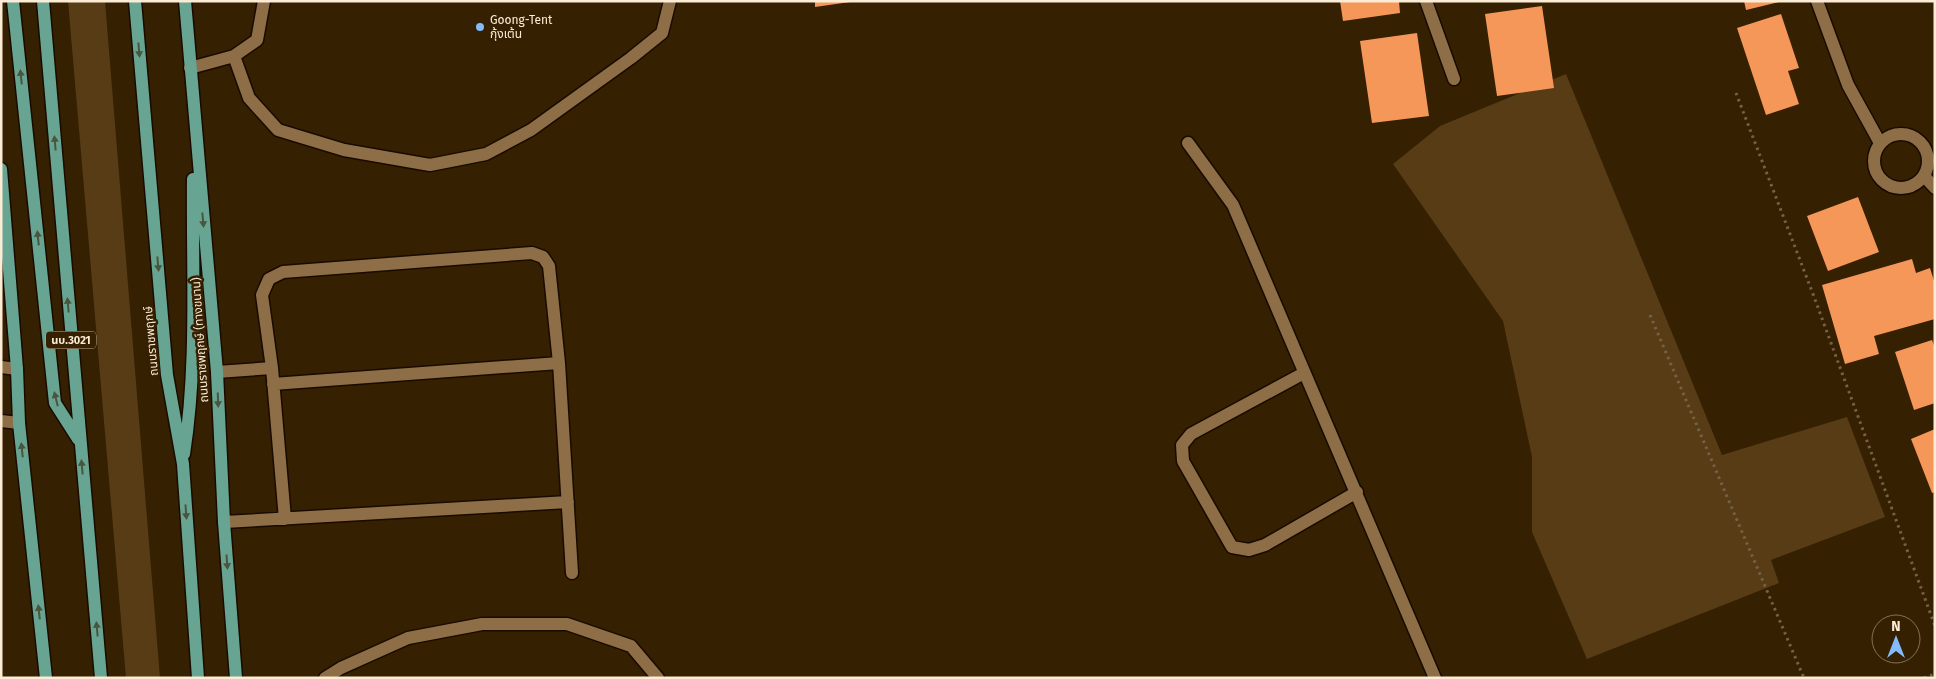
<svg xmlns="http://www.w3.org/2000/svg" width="1936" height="679" viewBox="0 0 1936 679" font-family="'Fira Sans','Noto Sans Thai',sans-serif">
  <rect width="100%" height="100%" fill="#352002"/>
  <!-- green -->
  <path fill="#573c16" d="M68 1H105L160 678H126Z
    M1566 74 1722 455 1847 417 1885 517 1771 560 1779 583 1587 659 1532 532V457L1503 321 1393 164 1440 126Z"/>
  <!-- building -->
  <path fill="#f6975a" d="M815 1H850V2L815 7Z
    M1340 1H1399L1400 13 1343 21Z
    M1744 1H1779V2L1746 10Z
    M1542 6 1554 88 1497 96 1485 14Z
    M1781 14 1799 68 1788 71 1799 104 1766 115 1737 28Z
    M1417 33 1429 116 1372 123 1360 41Z
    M1858 197 1879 252 1828 271 1807 216Z
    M1912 259 1916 273 1930 268 1935 284V319L1874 336 1879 354 1845 364 1822 285Z
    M1932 340 1935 348V403L1914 410 1895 352Z
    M1935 429V492L1932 493 1911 439Z"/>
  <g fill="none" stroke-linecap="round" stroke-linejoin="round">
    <!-- minor casing -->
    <g stroke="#190b00" stroke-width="15">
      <path id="minor" d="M1426 1 1454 79
        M1817 1 1848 85 1880 143
        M234 56 249 98 278 130 344 150 430 165 486 154 531 130 631 58 662 33 670 1
        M190 68 234 56 257 40 264 1
        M1874 161a27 27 0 1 1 54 0a27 27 0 1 1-54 0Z
        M1188 143 1233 205 1435 678
        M1924 176 1935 188
        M1 367 17 369
        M217 372 272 368
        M1304 373 1191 434 1182 445 1183 461 1232 547 1249 550 1265 545 1357 492
        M273 384 559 363
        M1 421 19 423
        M285 519 272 368 262 295 269 279 283 272 532 253 543 257 549 266 559 363 572 573
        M224 522 568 502
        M325 678 341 668 408 638 482 624H567L631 646 658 678"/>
    </g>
    <!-- major casing -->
    <g stroke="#190b00" stroke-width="15">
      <path id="major" d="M13 1 55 403 78 439
        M43 1 101 678
        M135 1 167 375 183 464 198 678
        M185 1 217 372 224 522 236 678
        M1 169 17 369 19 423 46 678
        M184 454C198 364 192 270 193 179"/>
    </g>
    <!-- path -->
    <path stroke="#756146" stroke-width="3" stroke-dasharray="2.5 4" stroke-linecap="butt" d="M1736 93 1813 294 1935 626
      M1650 315 1804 678
      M1924 678 1935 674"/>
    <!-- minor -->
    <use href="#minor" stroke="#8d6e46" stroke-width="12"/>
    <!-- major -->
    <use href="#major" stroke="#67a592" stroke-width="12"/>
  </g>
  <!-- one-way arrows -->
  <defs><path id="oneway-solid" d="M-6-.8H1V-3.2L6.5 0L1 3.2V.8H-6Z" transform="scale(1.25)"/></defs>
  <g fill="#49553c">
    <use href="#oneway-solid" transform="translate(139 50) rotate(85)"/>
    <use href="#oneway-solid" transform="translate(21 77) rotate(-96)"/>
    <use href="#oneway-solid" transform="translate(55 143) rotate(-95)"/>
    <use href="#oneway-solid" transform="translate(203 220) rotate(85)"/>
    <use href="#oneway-solid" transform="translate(38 238) rotate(-96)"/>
    <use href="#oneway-solid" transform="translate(158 264) rotate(85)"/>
    <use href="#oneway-solid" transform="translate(68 305) rotate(-95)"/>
    <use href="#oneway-solid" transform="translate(56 399) rotate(-104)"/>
    <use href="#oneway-solid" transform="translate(218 400) rotate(88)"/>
    <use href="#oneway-solid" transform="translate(22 450) rotate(-96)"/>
    <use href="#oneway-solid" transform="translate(82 467) rotate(-95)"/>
    <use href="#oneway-solid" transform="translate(186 512) rotate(86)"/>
    <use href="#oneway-solid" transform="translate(227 562) rotate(86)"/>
    <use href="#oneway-solid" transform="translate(39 612) rotate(-96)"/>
    <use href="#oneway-solid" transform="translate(97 629) rotate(-95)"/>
  </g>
  <!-- markers -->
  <circle fill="#84bcfb" stroke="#352002" stroke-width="2" cx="480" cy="27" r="5"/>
  <g text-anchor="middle" stroke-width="5" stroke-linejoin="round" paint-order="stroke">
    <!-- shield labels -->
    <rect fill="#352002" stroke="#c0ae96" stroke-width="1" x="46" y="331.5" width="50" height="17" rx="4"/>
    <g font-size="11" font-weight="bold" fill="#fcebd5">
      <text x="71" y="344">นบ.3021</text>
    </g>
    <!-- poi labels -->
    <g font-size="12" fill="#fcebd5" stroke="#352002" text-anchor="start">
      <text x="490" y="24">Goong-Tent<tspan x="490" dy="14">กุ้งเต้น</tspan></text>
    </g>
    <!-- street labels -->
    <g font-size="12" fill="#fcebd5" stroke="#352002">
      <text transform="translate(200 340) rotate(-94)" y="4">ถนนราชพฤกษ์ (ทางขนาน)</text>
      <text transform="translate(151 341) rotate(-95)" y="4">ถนนราชพฤกษ์</text>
    </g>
  </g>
  <!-- border -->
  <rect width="1936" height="679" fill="none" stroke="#fcebd5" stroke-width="5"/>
  <!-- north arrow -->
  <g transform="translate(1896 639)"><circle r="24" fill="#352002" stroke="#857156"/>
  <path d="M0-4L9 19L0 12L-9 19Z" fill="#84bcfb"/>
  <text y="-8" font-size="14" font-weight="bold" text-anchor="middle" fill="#fcebd5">N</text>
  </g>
</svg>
